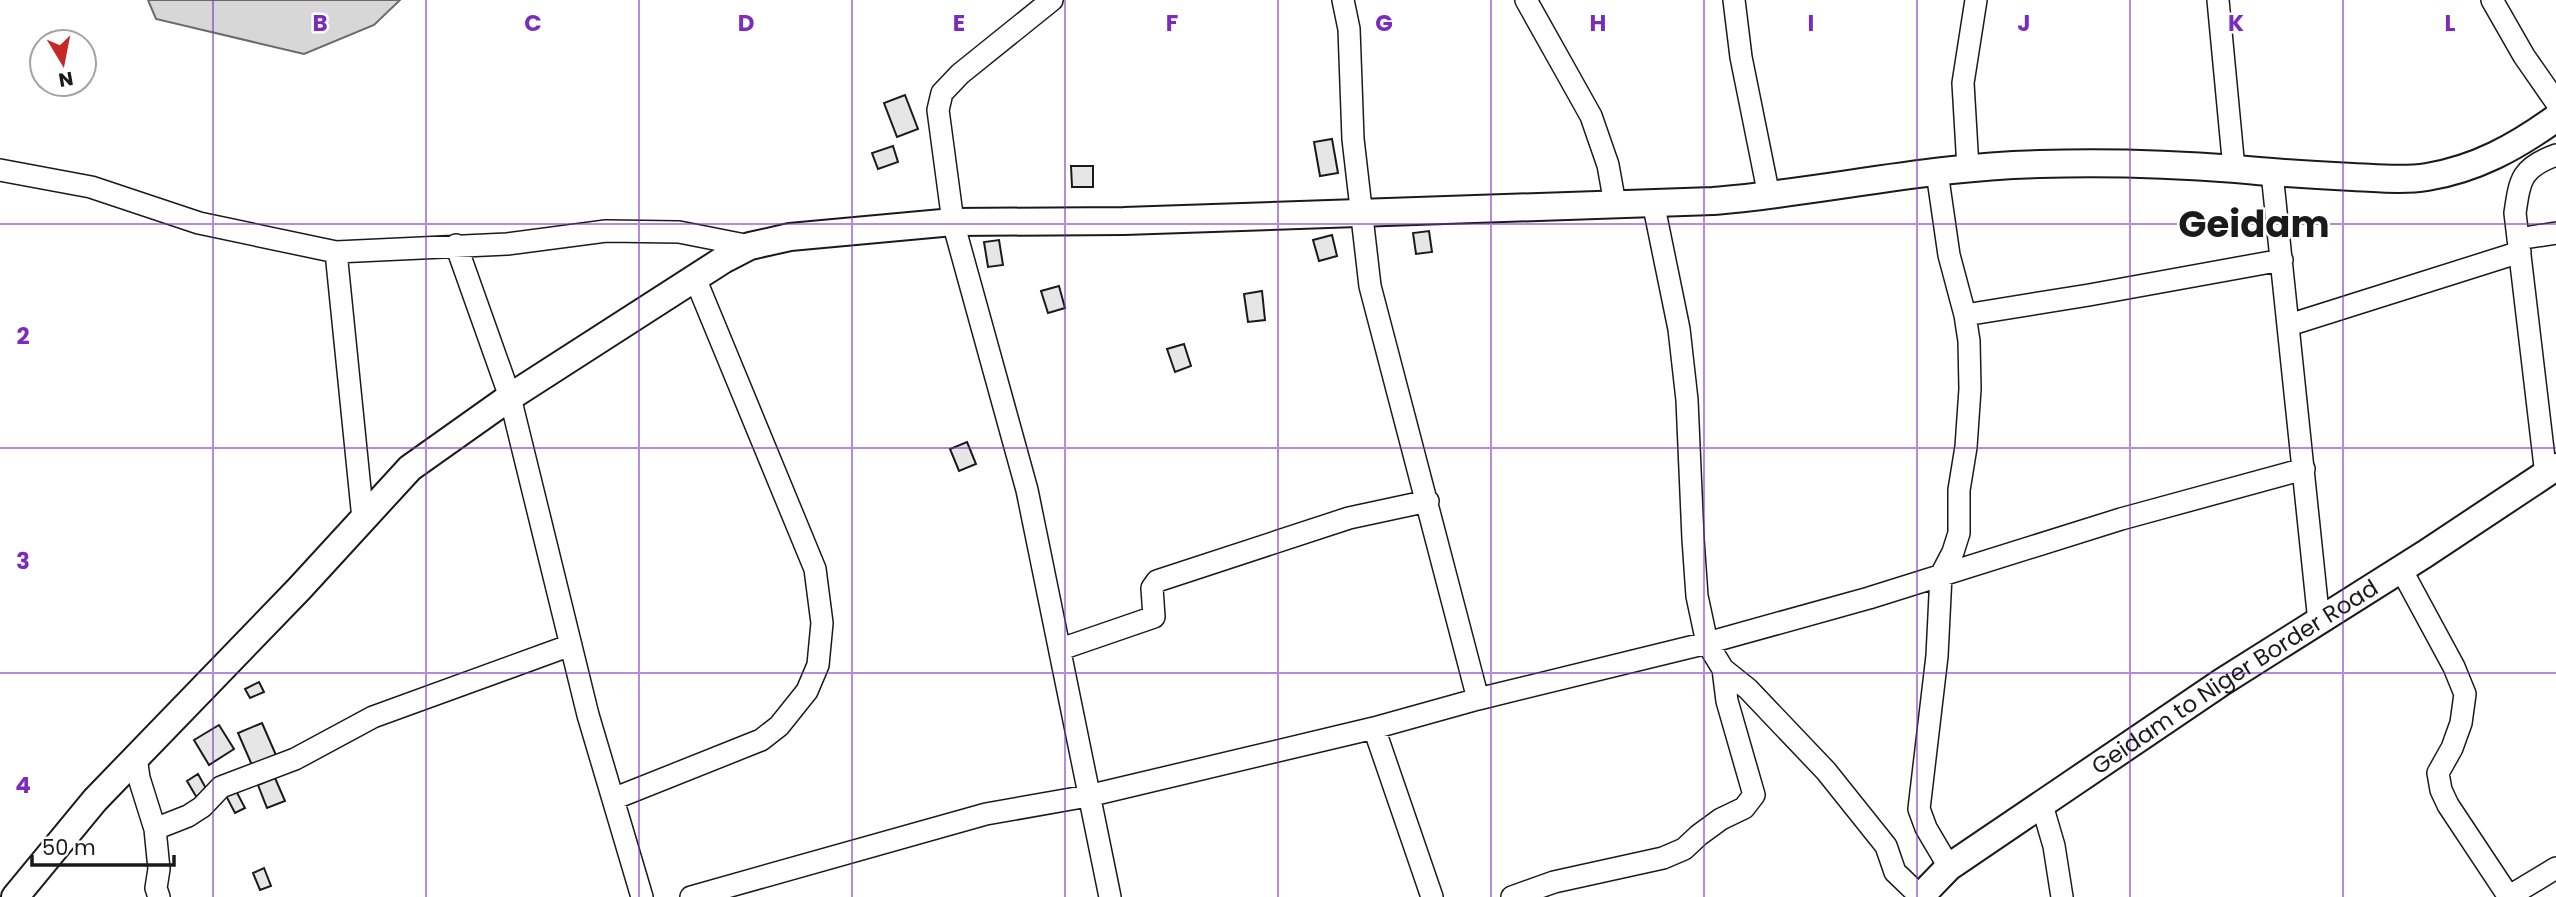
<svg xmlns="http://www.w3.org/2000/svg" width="2556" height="897" viewBox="0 0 2556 897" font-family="Poppins,sans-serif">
  <rect width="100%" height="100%" fill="#fff"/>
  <!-- water -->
  <path fill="#d7d7d7" stroke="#6a6a6a" stroke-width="2" d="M148 0H400L374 25 304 54 156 19Z"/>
  <!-- building -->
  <path fill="#e6e6e6" stroke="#1a1a1a" stroke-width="2" d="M905 95 918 129 897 137 884 103Z
    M1332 139 1338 173 1320 176 1314 142Z
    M893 146 898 162 878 169 872 153Z
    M1071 166H1093V187H1072Z
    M1429 231 1432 252 1416 254 1413 233Z
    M1332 235 1337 256 1319 261 1313 240Z
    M999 240 1003 265 988 267 984 242Z
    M1059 286 1065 308 1048 313 1041 291Z
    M1262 291 1265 320 1248 322 1244 294Z
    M1184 344 1191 366 1175 372 1167 349Z
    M967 442 976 464 959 471 950 449Z
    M259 682 264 692 250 698 245 689Z
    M262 723 279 762 255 772 238 733Z
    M219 725 234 749 209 765 194 740Z
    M198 774 208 792 197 798 187 781Z
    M275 778 285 801 267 808 258 785Z
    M233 785 245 808 235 813 223 790Z
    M264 868 271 886 260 890 253 873Z"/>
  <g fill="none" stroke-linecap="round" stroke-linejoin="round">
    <!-- minor casing -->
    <g stroke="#1a1a1a" stroke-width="24">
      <path id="minor" d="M1052 0 960 74 942 93 938 110 953 222 1027 490 1110 897
        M1343 0 1349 29 1353 139 1370 286 1478 699
        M1526 0 1591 116 1608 165 1615 204
        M1734 0 1741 57 1769 196
        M2218 0 2234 169
        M2492 0 2524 56 2556 102
        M1968 168 1963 83 1976 0
        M0 170 91 187 199 223 336 252 507 244 606 231 679 232 750 246
        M1937 172 1949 255 1965 315 1969 341 1970 389 1966 447 1959 490V533L1953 552 1941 575 1937 656 1919 809 1926 828 1949 867
        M2272 173 2319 622
        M1653 202 1679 329 1687 400 1693 539 1697 596 1707 643 1723 669 1748 689 1826 771 1886 846 1895 872 1921 897
        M2518 239 2556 233
        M456 245 510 397 588 715 642 897
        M336 252 363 519
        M1965 315 2089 295 2282 260
        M2289 325 2520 252
        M2546 475 2515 213C2520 179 2521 168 2556 155
        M2401 569 2454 667 2465 694 2461 723 2452 748 2438 773 2441 790 2448 805 2509 897
        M1061 649 1154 617 1152 588 1157 581 1349 518 1428 501
        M1374 728 1432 897
        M136 757 139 778 155 829 159 869 156 888 159 897
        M613 799 761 740 779 726 807 691 818 665 822 623 815 569 695 278
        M2042 805 2054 846 2062 897
        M155 829 188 816 202 807 221 787 295 759 373 717 571 645
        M691 897 986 814 1088 796 1374 728 1478 699 1707 643 1869 598 2121 519 2304 469
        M1512 897 1554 882 1663 858 1684 849 1699 835 1721 819 1744 808 1754 795 1727 701 1723 669
        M2508 897 2556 868"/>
    </g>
    <!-- major casing -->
    <g stroke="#1a1a1a" stroke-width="30">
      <g id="major">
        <path d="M15 897 95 800 299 589 410 468 510 397 723 260 750 246 790 237 953 222 1124 221 1713 201C1822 192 1930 166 2040 164 2105 162 2171 164 2236 169 2275 173 2314 175 2353 177 2377 178 2403 181 2427 177 2476 169 2516 147 2556 118"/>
        <path id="s1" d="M1920 897 1949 867 2222 682 2425 554 2556 467"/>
      </g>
    </g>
    <!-- minor -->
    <use href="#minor" stroke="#fff" stroke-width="21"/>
    <!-- major -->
    <use href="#major" stroke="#fff" stroke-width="26"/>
  </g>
  <!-- grid -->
  <path fill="none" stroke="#7b2cbf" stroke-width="2" stroke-opacity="0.55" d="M213 0V897M426 0V897M639 0V897M852 0V897M1065 0V897M1278 0V897M1491 0V897M1704 0V897M1917 0V897M2130 0V897M2343 0V897M0 224H2556M0 448H2556M0 673H2556"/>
  <g text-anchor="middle" stroke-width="5" stroke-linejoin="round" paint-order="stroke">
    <!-- street labels -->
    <g font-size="23" fill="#1a1a1a" stroke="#fff">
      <text dy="8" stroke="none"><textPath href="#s1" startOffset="385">Geidam to Niger Border Road</textPath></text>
    </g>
    <!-- town labels -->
    <g font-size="37" font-weight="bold" fill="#1a1a1a" stroke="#fff">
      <text x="2254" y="237">Geidam</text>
    </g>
  </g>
  <g font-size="23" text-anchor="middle" font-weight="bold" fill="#7b2cbf" stroke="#fff" stroke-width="5" stroke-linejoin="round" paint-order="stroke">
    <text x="320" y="31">B</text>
    <text x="533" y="31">C</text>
    <text x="746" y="31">D</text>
    <text x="959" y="31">E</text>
    <text x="1172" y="31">F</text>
    <text x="1384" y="31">G</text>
    <text x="1598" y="31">H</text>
    <text x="1811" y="31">I</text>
    <text x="2024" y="31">J</text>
    <text x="2236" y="31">K</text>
    <text x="2450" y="31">L</text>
    <text x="23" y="344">2</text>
    <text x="23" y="569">3</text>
    <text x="23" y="793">4</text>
  </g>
  <!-- north arrow -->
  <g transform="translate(63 63) rotate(170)"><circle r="33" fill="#ffffff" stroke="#a3a3a3" stroke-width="2"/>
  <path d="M0-5L12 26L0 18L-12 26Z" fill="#c62828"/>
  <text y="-10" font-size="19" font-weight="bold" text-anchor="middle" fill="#1a1a1a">N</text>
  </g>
  <!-- scale -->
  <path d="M32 855v10h142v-10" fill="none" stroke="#1a1a1a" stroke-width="3.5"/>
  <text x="42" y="855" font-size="21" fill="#1a1a1a" stroke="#ffffff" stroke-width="5" paint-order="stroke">50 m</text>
</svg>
